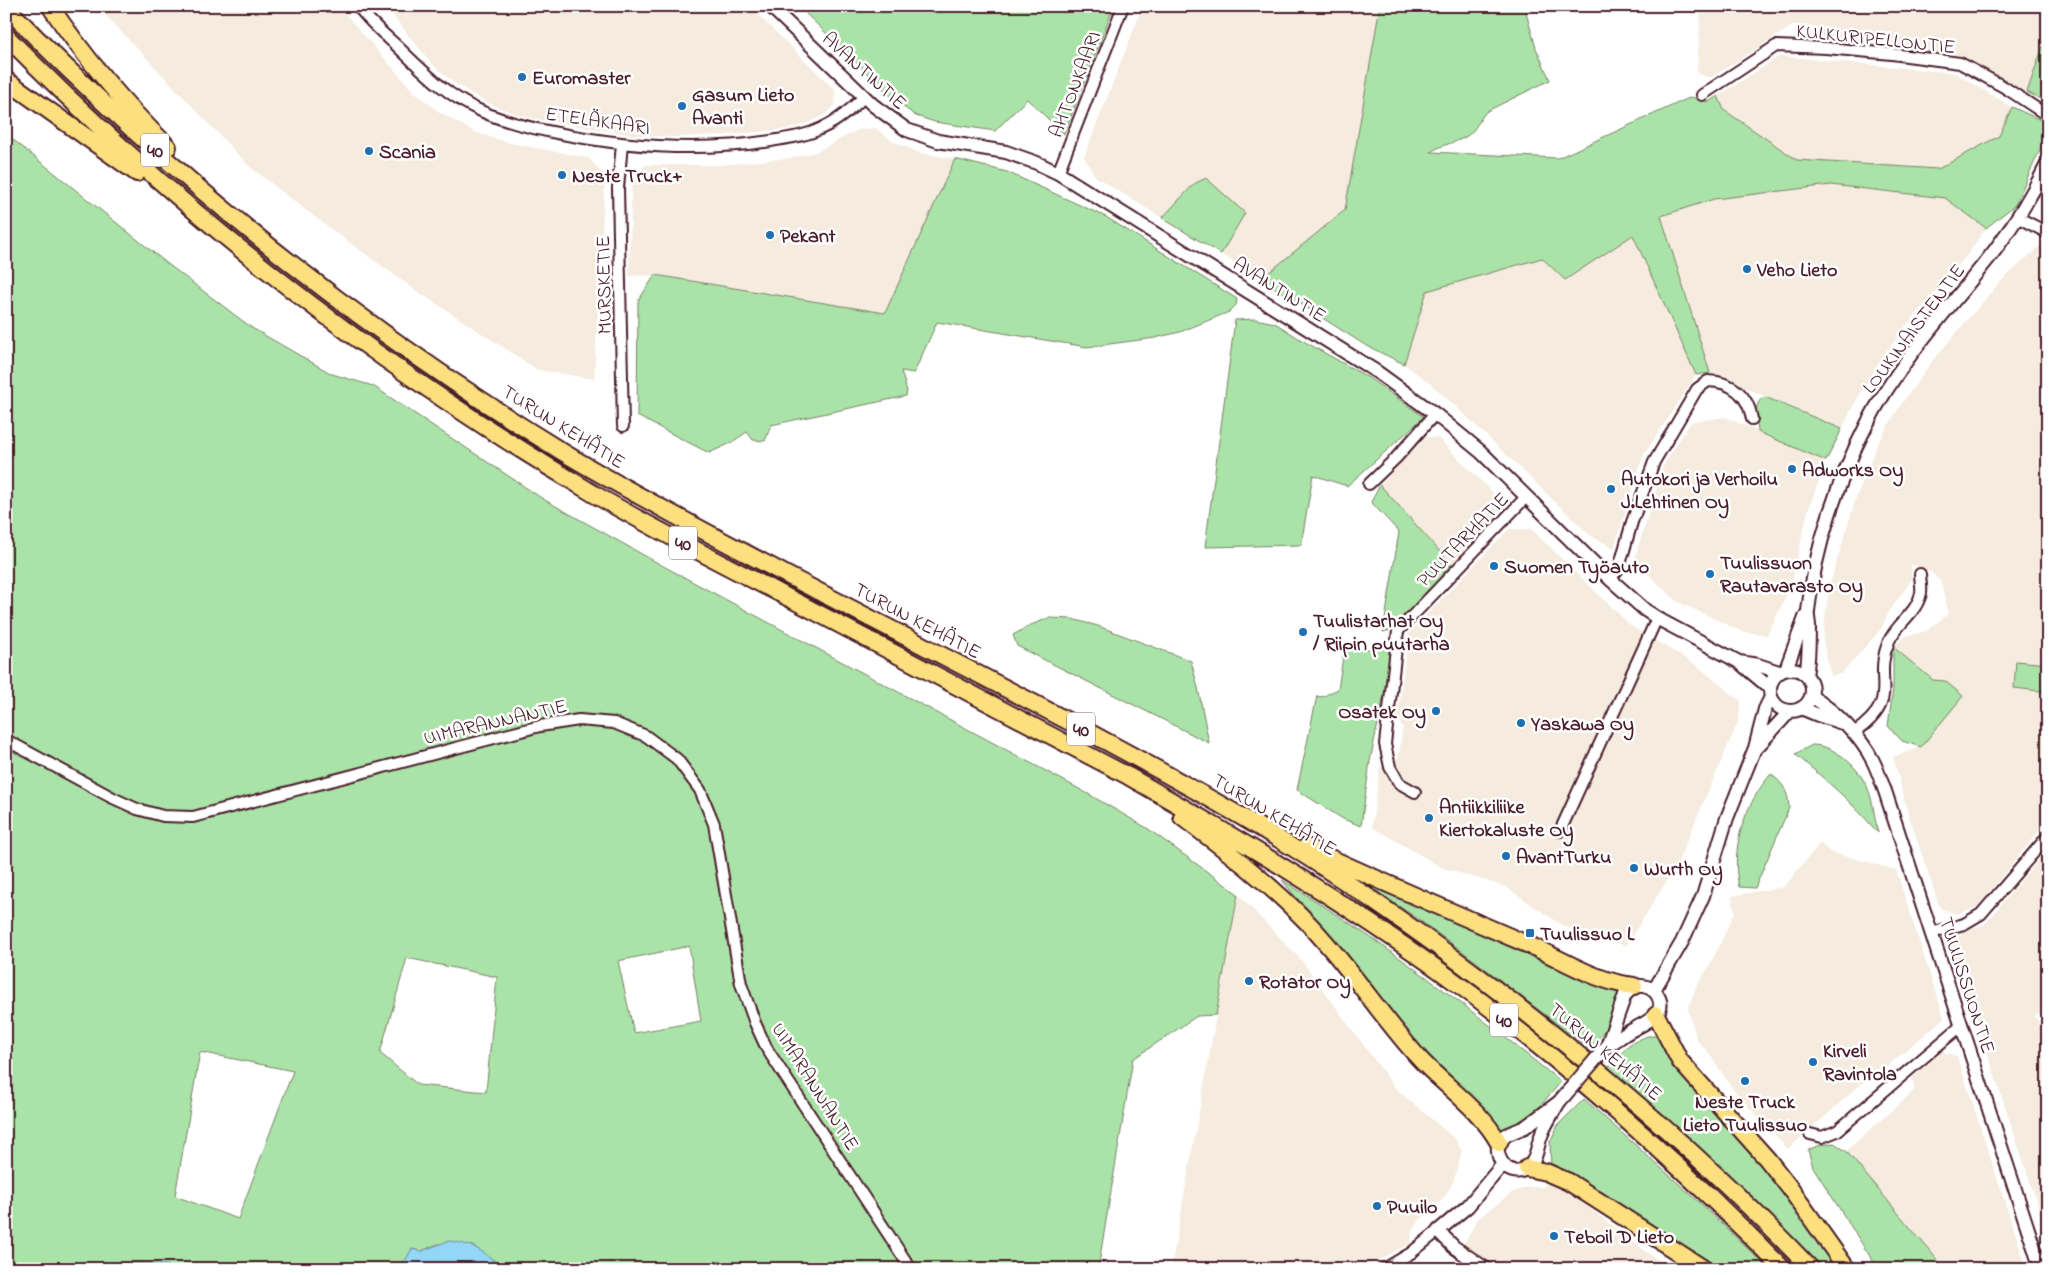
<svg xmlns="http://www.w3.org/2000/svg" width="2054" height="1275" viewBox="0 0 2054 1275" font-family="'Indie Flower',sans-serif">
  <rect width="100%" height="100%" fill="#fff"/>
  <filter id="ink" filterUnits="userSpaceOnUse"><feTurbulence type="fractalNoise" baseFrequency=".02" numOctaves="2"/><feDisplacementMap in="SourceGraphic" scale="10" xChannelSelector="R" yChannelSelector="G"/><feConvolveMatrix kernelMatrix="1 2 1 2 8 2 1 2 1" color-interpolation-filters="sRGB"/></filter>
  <g filter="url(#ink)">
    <!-- built -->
    <path fill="#f5ebde" d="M97 6H338L413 91 439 112 474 132 510 143 589 158 605 177 594 379 538 370 414 289 324 224 249 166Z
      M385 6H749L835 90V105L824 115 806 124 787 129 725 135 673 137 635 135 546 121 518 115 486 102 456 84 432 64Z
      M1143 6H1380L1345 210 1261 279 1221 254 1245 213 1194 184 1162 218 1096 177 1084 157Z
      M1701 6H2048V32L2027 92 1961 55 1828 41 1812 26 1794 25 1710 78 1697 73Z
      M1780 56 1955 73 2012 107 2000 136 1938 169 1797 160 1724 109 1718 96Z
      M875 128 892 141 920 153 955 159 885 313 655 275 629 276 632 178 646 165H721L791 158 816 152 858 130Z
      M1831 185 1945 198 1986 228 1967 255 1906 326 1881 359 1853 406 1842 429 1710 373 1661 216 1714 199Z
      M1633 235 1696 375 1643 456 1614 548 1591 536 1466 416 1430 383 1404 364 1427 291 1542 258 1565 280Z
      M2040 246 2048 250V385L2040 399 2045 498 2048 501V664L2017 661 2014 688 2048 692V820L1977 907 1956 914 1940 908 1909 816 1893 757 1921 747 1945 681 1933 680 1893 647 1906 636 1927 631 1948 614 1941 582 1931 572 1911 564 1912 579 1889 612 1881 629 1841 674 1831 676 1823 642 1826 611 1830 584 1856 498 1878 443 1900 406 1934 359 1999 283Z
      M1725 417 1826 461 1808 510 1791 586 1767 635 1743 632 1678 602 1634 561 1663 466 1691 422Z
      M1426 437 1438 438 1501 501 1497 518 1452 565 1380 485Z
      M1509 529H1531L1631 626 1696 665 1741 701 1738 722 1677 864 1626 946 1563 926 1506 887 1443 868 1372 827 1380 767 1387 768 1398 759 1403 727 1397 720 1409 633Z
      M1820 843 1830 852 1896 870 1944 1018 1870 1081 1868 1078 1788 1149 1735 1092 1709 1053 1697 1040 1688 1009 1695 989 1709 967 1735 912 1732 896 1784 887Z
      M2048 848V1005L2034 1017 2048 1030V1236L1952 946 1962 932 1985 924Z
      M1238 894 1302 961 1395 1088 1455 1139 1462 1151 1454 1180 1445 1196 1417 1223 1412 1232 1411 1243 1362 1269H1171Z
      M1942 1052 1957 1056 2027 1269H1945L1846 1151 1915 1090 1912 1078Z
      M1550 1182 1558 1184 1669 1269H1497L1463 1245 1478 1219 1511 1193 1528 1187H1543Z"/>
    <!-- green -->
    <path fill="#aae3a7" stroke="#7a8169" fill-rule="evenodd" d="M798 6H1114L1064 134 1027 99 995 131 935 122 916 116 898 103Z
      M1380 6H1536L1526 13 1536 48 1550 80 1487 111C1479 119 1476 130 1467 136 1456 143 1440 145 1431 152L1558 158 1691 97 1708 102 1718 96 1724 110 1797 160 1938 169 1999 136 2012 107 2047 123 2048 132 2015 205 1986 228 1945 198 1831 185 1714 199 1661 216 1710 373 1696 375 1633 235 1565 280 1542 258 1427 291 1404 364 1365 345 1261 279 1345 210Z
      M2048 32V103L2027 92Z
      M6 134 169 265 252 328 332 374 373 386 543 499 665 567 1083 791 1147 828 1238 894 1216 1015 1197 1016 1133 1059 1098 1269H500L495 1261 473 1246 437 1244 422 1251 412 1249 405 1261 389 1269H176C157 1261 120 1262 100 1269H6ZM689 946 701 1021 634 1033 618 961ZM407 958 497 977 486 1092 418 1085 380 1053ZM200 1052 293 1071 238 1219 175 1196Z
      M955 159 1007 172 1106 217 1237 299 1236 305 1229 312 1180 332 1155 338 1087 347 937 322 914 373 901 371 907 391 906 396 771 425 765 441 753 440 747 432 729 444 709 453 637 416 638 301 655 275 885 313Z
      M1206 178 1245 213 1221 254 1162 218 1194 184Z
      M1255 319 1275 323 1300 339 1369 378 1424 417 1347 486 1313 475 1301 545 1205 547 1235 320Z
      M1765 397 1842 429 1826 461 1758 432C1757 420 1752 402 1765 397Z
      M1380 485 1452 565 1390 630 1383 632 1399 532 1371 502Z
      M1049 618 1072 619 1098 626 1191 661 1198 688 1209 743 1017 646 1013 635 1031 625Z
      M1394 647 1370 761 1361 826 1343 819 1297 790 1317 696 1322 697 1338 689 1344 651Z
      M1893 647 1933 680 1945 681 1963 696 1921 747 1902 741 1888 726 1893 689Z
      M2016 661 2048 664V692L2014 688Z
      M1812 745C1833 745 1854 763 1864 781 1873 795 1874 816 1878 833 1853 803 1825 779 1795 754Z
      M1771 774C1784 785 1788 790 1789 808L1755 888 1739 887C1730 847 1745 804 1771 774Z
      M1358 879 1622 990C1615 998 1616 1008 1612 1017 1607 1029 1598 1039 1589 1049 1514 991 1439 930 1358 879Z
      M1282 880C1381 940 1471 1009 1561 1082L1532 1115 1500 1131 1437 1070Z
      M1647 1036H1662L1756 1153 1841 1269H1822L1720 1169 1609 1067 1630 1044Z
      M1584 1099 1699 1202 1769 1269H1714L1666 1235 1551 1167 1550 1142 1558 1125Z
      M1834 1143 1846 1151 1945 1269H1878L1813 1167 1808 1150 1820 1145Z"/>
    <!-- water -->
    <path fill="#93d6f5" stroke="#768da4" d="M448 1241C469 1243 488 1251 500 1269H389L405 1261 412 1249 422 1251Z
      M113 1264 167 1265 176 1269H100Z"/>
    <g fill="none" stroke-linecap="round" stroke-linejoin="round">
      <!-- minor casing -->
      <g stroke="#4a1f2b" stroke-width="14">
        <path id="minor" d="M358 6C369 22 384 34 398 47 424 72 447 96 481 111 505 122 530 128 557 133 627 147 700 152 771 141 788 138 806 136 822 128 838 121 851 109 864 97
          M1702 95 1776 46 1826 48 1892 54 1960 63 2004 87 2048 116
          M622 144 618 188 623 426
          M1058 173 1123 6
          M2017 217 2048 233
          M1369 484 1396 458 1435 414
          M1610 579 1619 568 1632 522 1654 462 1697 389 1708 381C1733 382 1748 395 1752 419
          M1854 733C1904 698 1871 682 1889 641 1897 623 1917 613 1921 593 1922 587 1920 580 1920 574
          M6 740 113 798 137 809 163 816 193 817 540 726 579 720 614 723 646 736 677 759 700 790 714 824 741 984 755 1023 767 1049 911 1269
          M1415 792 1399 783 1390 767 1385 744 1398 631 1526 497
          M1560 831 1657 618
          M1931 933 1964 924 1981 914 2048 836
          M1810 1134 1822 1137 1837 1131 1962 1025
          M1384 1269 1411 1253 1438 1231"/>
      </g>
      <!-- tertiary casing -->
      <g stroke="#4a1f2b" stroke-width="16">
        <path id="tertiary" d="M770 6 873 105 907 130 938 141 1006 152 1037 163 1058 173 1377 372 1435 414 1481 452 1610 579 1645 610 1662 621 1739 662 1770 688
          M1739 662 1758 665 1779 672
          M1770 690a21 21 0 1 1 42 0a21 21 0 1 1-42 0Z
          M1786 669 1806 615
          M1806 675C1809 660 1809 641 1809 626 1809 621 1807 616 1808 611 1815 547 1838 480 1867 424 1900 359 1951 307 1995 250 2015 223 2033 193 2048 162
          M1811 696C1835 711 1860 735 1873 761 1878 771 1881 781 1885 791L2041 1269
          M1801 708 1818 715 1842 723
          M1757 747 1790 711
          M1634 986C1643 985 1650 986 1656 993 1670 1012 1647 1022 1634 1029 1624 1034 1616 1041 1607 1046L1625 995Z
          M1654 990 1682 942 1703 896 1727 818 1755 748 1765 709 1771 697
          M1559 1102C1553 1113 1545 1124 1541 1136 1537 1146 1537 1161 1527 1168 1511 1180 1493 1159 1499 1143L1506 1135 1525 1127Z
          M1486 1269 1454 1247 1438 1231 1468 1206 1503 1164"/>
      </g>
      <!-- trunk casing -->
      <g stroke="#4a1f2b" stroke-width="20">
        <path id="trunk" d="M50 6C85 58 124 104 168 147
          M6 7C171 177 359 327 561 451 634 495 710 534 785 574 936 653 1089 729 1237 814 1324 864 1406 922 1486 982 1601 1069 1711 1164 1811 1269
          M6 36C180 213 380 368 594 494 664 535 737 571 810 609 916 664 1022 720 1128 776 1237 838 1345 902 1447 976 1567 1063 1679 1163 1783 1269
          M6 80 137 173
          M1182 817C1225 849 1269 883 1307 922 1348 964 1379 1014 1418 1057 1444 1086 1480 1108 1499 1143
          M1306 847C1380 881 1454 913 1529 945 1564 960 1596 982 1634 986
          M1656 1015 1680 1061 1768 1160 1789 1187 1847 1269
          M1527 1168 1546 1172 1569 1182 1704 1269"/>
      </g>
      <!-- minor -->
      <use href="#minor" stroke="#fff" stroke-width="10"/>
      <!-- tertiary -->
      <use href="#tertiary" stroke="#fff" stroke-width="12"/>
      <!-- trunk -->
      <use href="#trunk" stroke="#fce080" stroke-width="16"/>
      <!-- tertiary-bridge casing -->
      <g stroke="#4a1f2b" stroke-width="16" stroke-linecap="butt">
        <path id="tertiary-bridge" d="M1559 1102 1607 1046"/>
      </g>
      <!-- tertiary-bridge -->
      <use href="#tertiary-bridge" stroke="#fff" stroke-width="12"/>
    </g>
  </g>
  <!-- markers -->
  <g fill="#1f6fb2" stroke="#fff" stroke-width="2">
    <circle cx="522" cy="77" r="5"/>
    <circle cx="682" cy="106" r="5"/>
    <circle cx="369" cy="151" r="5"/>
    <circle cx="562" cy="175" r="5"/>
    <circle cx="770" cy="235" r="5"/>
    <circle cx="1747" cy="269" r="5"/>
    <circle cx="1792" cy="469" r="5"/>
    <circle cx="1611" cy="489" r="5"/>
    <circle cx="1494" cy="566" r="5"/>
    <circle cx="1710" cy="574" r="5"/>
    <circle cx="1303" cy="632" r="5"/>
    <circle cx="1436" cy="711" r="5"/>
    <circle cx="1521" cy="723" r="5"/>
    <circle cx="1429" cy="818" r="5"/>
    <circle cx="1506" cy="856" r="5"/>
    <circle cx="1634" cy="868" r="5"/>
    <rect x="1525" y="928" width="10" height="10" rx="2.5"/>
    <circle cx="1249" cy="981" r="5"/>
    <circle cx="1813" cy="1062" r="5"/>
    <circle cx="1745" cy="1081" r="5"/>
    <circle cx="1377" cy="1206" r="5"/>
    <circle cx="1554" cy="1236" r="5"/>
  </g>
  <g text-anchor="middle" stroke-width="5" stroke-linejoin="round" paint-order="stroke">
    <!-- shield labels -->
    <g fill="#fff" stroke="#80626b" stroke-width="1">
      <rect x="141" y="133.5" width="28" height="33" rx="4"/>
      <rect x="669" y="526.5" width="28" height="33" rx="4"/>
      <rect x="1067" y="712.5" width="28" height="33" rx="4"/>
      <rect x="1490" y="1003.5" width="28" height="33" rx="4"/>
    </g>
    <g font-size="19" font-weight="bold" fill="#4a1f2b">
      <text x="155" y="157">40</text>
      <text x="683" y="550">40</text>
      <text x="1081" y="736">40</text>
      <text x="1504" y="1027">40</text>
    </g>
    <!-- street labels -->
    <g font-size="20" fill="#4a1f2b" stroke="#fff">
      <text transform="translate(1876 38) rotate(6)" y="7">KULKURIPELLONTIE</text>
      <text transform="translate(865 70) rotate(42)" y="7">AVANTINTIE</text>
      <text transform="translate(1074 84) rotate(-69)" y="7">AHTONKAARI</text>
      <text transform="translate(598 120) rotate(8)" y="7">ETELÄKAARI</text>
      <text transform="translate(603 285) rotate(-91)" y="7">MURSKETIE</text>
      <text transform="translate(1280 289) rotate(32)" y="7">AVANTINTIE</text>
      <text transform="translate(1913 328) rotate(-53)" y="7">LOUKINAISTENTIE</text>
      <text transform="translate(564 426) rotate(32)" y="7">TURUN KEHÄTIE</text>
      <text transform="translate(1462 539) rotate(-46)" y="7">PUUTARHATIE</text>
      <text transform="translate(918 620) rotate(28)" y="7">TURUN KEHÄTIE</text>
      <text transform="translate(495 721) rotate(-13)" y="7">UIMARANNANTIE</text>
      <text transform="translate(1275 814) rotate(31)" y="7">TURUN KEHÄTIE</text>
      <text transform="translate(1968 985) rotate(72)" y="7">TUULISSUONTIE</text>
      <text transform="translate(1606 1051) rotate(40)" y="7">TURUN KEHÄTIE</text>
      <text transform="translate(816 1086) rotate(58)" y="7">UIMARANNANTIE</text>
    </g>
    <!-- poi labels -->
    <g font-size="20" font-weight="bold" fill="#4a1f2b" stroke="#fff" text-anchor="start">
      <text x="532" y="84">Euromaster</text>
      <text x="692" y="101">Gasum Lieto<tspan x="692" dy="23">Avanti</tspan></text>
      <text x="379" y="158">Scania</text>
      <text x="572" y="182">Neste Truck+</text>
      <text x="780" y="242">Pekant</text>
      <text x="1757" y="276">Veho Lieto</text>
      <text x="1802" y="476">Adworks Oy</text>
      <text x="1621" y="485">Autokori ja Verhoilu<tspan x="1621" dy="23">J.Lehtinen Oy</tspan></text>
      <text x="1720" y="569">Tuulissuon<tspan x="1720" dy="23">Rautavarasto Oy</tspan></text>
      <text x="1504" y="573">Suomen Työauto</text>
      <text x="1313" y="627">Tuulistarhat Oy<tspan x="1313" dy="23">/ Riipin puutarha</tspan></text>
      <text x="1426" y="718" text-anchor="end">Osatek Oy</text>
      <text x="1531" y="730">Yaskawa Oy</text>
      <text x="1439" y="813">Antiikkiliike<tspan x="1439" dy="23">Kiertokaluste Oy</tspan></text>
      <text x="1516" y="863">AvantTurku</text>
      <text x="1644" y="875">Wurth Oy</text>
      <text x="1540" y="940">Tuulissuo L</text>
      <text x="1259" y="988">Rotator Oy</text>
      <text x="1823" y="1057">Kirveli<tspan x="1823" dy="23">Ravintola</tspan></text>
      <text x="1745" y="1108" text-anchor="middle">Neste Truck<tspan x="1745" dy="23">Lieto Tuulissuo</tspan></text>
      <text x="1387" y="1213">Puuilo</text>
      <text x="1564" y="1243">Teboil D Lieto</text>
    </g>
  </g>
  <!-- margin -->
  <rect width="2054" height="1275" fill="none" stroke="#fff" stroke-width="25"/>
  <rect x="12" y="12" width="2029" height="1250" fill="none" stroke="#4a1f2b" stroke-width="2" filter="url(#ink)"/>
</svg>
